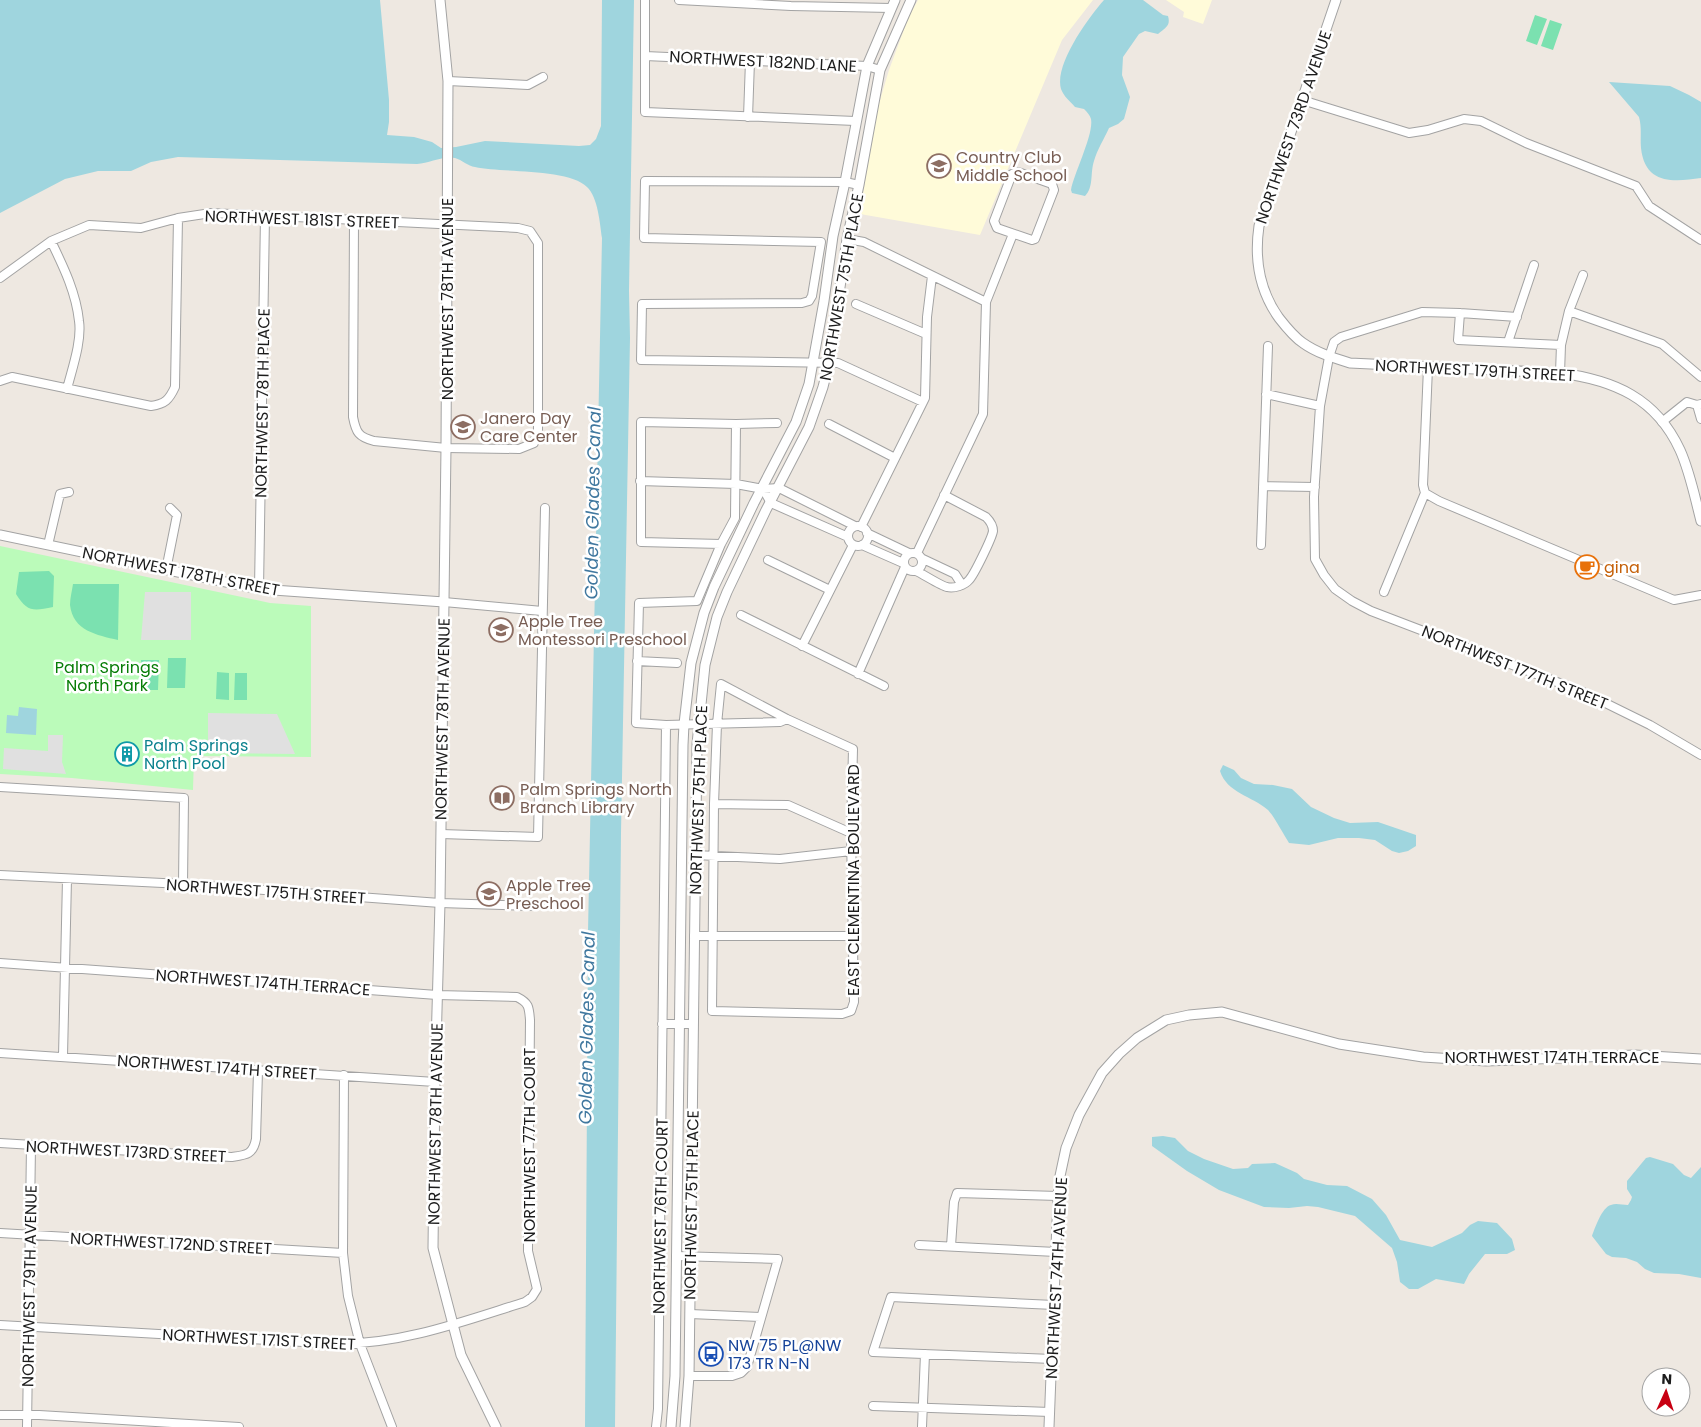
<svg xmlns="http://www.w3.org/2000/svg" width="1701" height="1427" viewBox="0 0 1701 1427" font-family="Poppins,sans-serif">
  <rect width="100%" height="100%" fill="#eee8e1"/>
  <!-- education -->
  <path fill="#fffbd9" d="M918 0H1093L1062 40 980 235 860 214 875 117 889 70 909 16Z
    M1166 0H1212L1203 24 1183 17 1184 12Z"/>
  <!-- park -->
  <path fill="#bbfbba" d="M0 546 270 603 311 606V757L194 756 193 790 72 778 0 774Z"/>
  <!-- pitch -->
  <path fill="#7be1b0" d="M1535 15 1547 19 1537 45 1526 41Z
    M1550 20 1562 24 1553 50 1541 46Z
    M49 571 54 576 53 607C33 611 27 612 16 594L19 572Z
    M73 584H119L118 640C97 635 73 631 70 605 70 598 72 591 73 584Z
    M168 658H186L185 688H167Z
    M141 660H159L158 690H141Z
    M217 672 229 673V700L216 699Z
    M235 673H247V700H234Z"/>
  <!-- parking -->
  <path fill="#e0e0e0" d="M145 592H191V640H141Z
    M208 713 277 714 295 754 208 753Z
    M48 735H63L62 762 66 774 3 769 4 748 48 751Z"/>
  <!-- water -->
  <path fill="#9fd5de" d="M0 0H380L389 100V122L387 135 414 137 432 142 441 148 456 147 485 141 579 146 590 145 596 139 601 126 602 0H634L629 291 630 338 621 833 615 1427H585L588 932 602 238C600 224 598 197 587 187 569 168 502 173 475 167 468 166 462 160 455 158 442 156 429 163 417 164L178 157 151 162 131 171H98L65 179 0 213Z
    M1104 0H1143L1163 15 1168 16C1171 26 1165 28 1158 34L1145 31 1139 34 1123 57 1122 75 1130 97 1124 119 1118 124 1109 128C1104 139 1097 150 1094 161 1090 173 1094 187 1085 196L1072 193 1071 190C1074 173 1094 134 1091 119 1090 115 1087 112 1084 109L1075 107C1070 101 1064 97 1061 89 1054 65 1088 18 1104 0Z
    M1609 82 1670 86 1689 95 1701 102V178C1674 182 1645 185 1641 148 1640 138 1642 128 1639 117Z
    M19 707 37 709 36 735 6 733 7 715 18 716Z
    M1223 765 1234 770 1241 778 1254 784 1273 785 1292 789 1311 807 1334 818 1350 823 1378 822 1416 835V846L1408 851 1399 853 1392 851 1375 840 1359 838H1338L1309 845 1289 843C1284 835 1273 815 1268 810 1252 796 1227 793 1220 771Z
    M1163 1136 1175 1138 1188 1151 1204 1159 1233 1169 1248 1168 1252 1164 1275 1163 1297 1173 1304 1179 1327 1185 1347 1186 1372 1199 1386 1215 1400 1240 1432 1247 1462 1233 1470 1225 1478 1221 1497 1223 1512 1239 1515 1250 1507 1254H1485L1469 1274 1464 1284 1436 1279 1418 1289H1409L1400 1282 1397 1262 1392 1248 1355 1216 1318 1207 1307 1206 1289 1208 1264 1207 1219 1190 1187 1171 1152 1146V1137Z
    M1650 1157 1673 1164 1684 1175 1691 1178 1701 1167V1278L1679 1274 1654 1273 1645 1269 1637 1262 1626 1258 1612 1257 1606 1254 1592 1236C1595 1228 1602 1207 1611 1205 1616 1203 1622 1205 1628 1205L1631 1200 1632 1197 1627 1189V1181L1646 1158Z"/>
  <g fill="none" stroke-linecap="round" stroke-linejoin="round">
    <!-- minor casing -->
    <g stroke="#a3a3a3" stroke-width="10">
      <path id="minor" d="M645 0V112L855 121
        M679 0 791 6 891 8
        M645 56 867 66 880 70
        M448 81 528 85 543 77
        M1302 100 1409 133 1428 130 1464 119 1481 121 1526 143 1636 186 1649 206 1701 240
        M748 117 750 61
        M1018 172 1052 184 1054 190 1035 239 1032 240 997 228 994 221 1012 174Z
        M859 185 845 182 645 181 644 238 821 242 812 296 809 301 802 303 642 304 641 360 838 363 923 402
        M847 239 864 242 986 302
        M51 241C63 266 76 292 79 321 82 341 72 369 67 389
        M0 278 51 241 89 225 141 228 178 218 211 213 518 228 530 231 538 243V430L534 443 519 449 446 448 374 441C359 437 356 433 353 417L354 221
        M856 304 926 334
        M1569 311 1662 344 1701 377
        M1460 313 1517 317
        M1508 342 1534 265
        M1561 345 1458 340 1460 313 1422 312 1341 337 1334 342 1329 357 1320 406 1314 497 1315 559 1324 575 1335 589 1352 601 1371 611 1583 692 1650 725 1701 755
        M1428 368 1423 485 1425 493 1439 501 1674 600 1701 595
        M1560 373 1561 345 1569 311 1583 275
        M0 381 12 377 151 406C165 404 169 400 175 387L178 218
        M1266 394 1320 406
        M1697 405 1701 419
        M1662 422 1687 402 1697 405 1701 404
        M736 424 735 518 721 544 697 601 639 603 636 723 666 725 780 722 787 719
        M829 424 895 458
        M640 481 736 484 763 489 779 488 855 526
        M1263 486 1315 487
        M763 489 771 503 848 537
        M848 536a10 10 0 1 1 20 0a10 10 0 1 1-20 0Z
        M861 527 925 398 927 317 932 276
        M867 533 909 553
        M721 544 641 542V422L736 424 777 423
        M48 545 60 494 69 492
        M862 545 903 563
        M1261 545 1268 346
        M904 562a9 9 0 1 1 18 0a9 9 0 1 1-18 0Z
        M917 553 983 414 986 302 1013 234
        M921 558 955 574 962 585
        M768 560 830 590
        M166 570 177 515 170 508
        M916 571C923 574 941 586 947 587 954 589 965 585 969 580 974 575 992 538 993 531 993 525 990 521 986 517L944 495
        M259 589 265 216
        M1384 592 1425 493
        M444 602 542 611
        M741 615 884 686
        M802 646 853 545
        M637 661 677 663
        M858 674 905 567
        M721 684 787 719 853 749 851 833 854 1002 851 1011 842 1014 712 1011 714 804 717 724Z
        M0 787 184 798 183 884
        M714 804 788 805 851 833
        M441 834 538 837 545 508
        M695 855 780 859 851 851
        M0 875 183 884 440 903 531 906
        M694 936H853
        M0 963 437 995 517 997C529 1003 529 1007 530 1020L528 1232V1251L537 1289 532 1297 525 1302C464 1321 403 1344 338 1344L0 1325
        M662 1024H693
        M0 1053 435 1082
        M63 1056 67 879
        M344 1075 343 1253 348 1296 360 1344 392 1427
        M0 1143 231 1157C246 1155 253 1155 256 1139L258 1071
        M0 1233 343 1253
        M919 1245 1056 1252
        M951 1246 954 1202 957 1193 1058 1196
        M676 1256 778 1259 747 1367 741 1373 732 1376H689
        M690 1314 760 1317
        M1052 1359 873 1352 891 1297 1054 1305
        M873 1406 1050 1412
        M0 1415H39L239 1427
        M27 1427 31 1146
        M656 1427 658 1409 666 725
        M922 1427 925 1354"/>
    </g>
    <!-- tertiary casing -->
    <g stroke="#a3a3a3" stroke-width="11">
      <path id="tertiary" d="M440 0 448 81 446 448 440 903 435 1082 433 1248 461 1355 496 1427
        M1336 0 1259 226C1254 260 1259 290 1279 318 1286 327 1294 337 1303 343 1317 353 1334 358 1350 363L1560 373C1614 380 1656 398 1680 450 1690 472 1695 498 1701 521
        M0 535 259 589 444 602
        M671 1427 675 1376 683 745 684 724 691 663 704 613 714 587 754 503 796 422 809 384 824 301 833 236 845 182 867 66 895 0
        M685 1427 689 1376 697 744 705 665 717 617 727 592 766 510 809 427 823 387 829 363 847 239 859 185 880 70 911 0
        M1049 1427 1058 1196 1060 1176 1066 1148 1079 1115 1102 1073 1119 1054 1137 1038 1166 1020 1189 1015 1222 1012 1339 1044 1423 1057 1486 1061 1635 1055 1701 1059"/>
    </g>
    <!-- minor -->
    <use href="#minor" stroke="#fff" stroke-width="8"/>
    <!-- tertiary -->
    <use href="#tertiary" stroke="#fff" stroke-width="9"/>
  </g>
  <!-- icons -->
  <defs>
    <g id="school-ring" transform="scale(1.25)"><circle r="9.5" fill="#fff" stroke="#8d6e63" stroke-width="1.5"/><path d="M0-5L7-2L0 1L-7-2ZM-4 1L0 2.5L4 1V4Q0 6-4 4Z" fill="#8d6e63"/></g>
    <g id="cafe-ring" transform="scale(1.25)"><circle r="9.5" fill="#fff" stroke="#e8710a" stroke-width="1.5"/><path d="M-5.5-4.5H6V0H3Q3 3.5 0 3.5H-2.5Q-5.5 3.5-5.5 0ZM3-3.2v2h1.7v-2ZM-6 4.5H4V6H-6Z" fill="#e8710a"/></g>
    <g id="building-ring" transform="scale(1.25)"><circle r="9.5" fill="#fff" stroke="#0f9aa8" stroke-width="1.5"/><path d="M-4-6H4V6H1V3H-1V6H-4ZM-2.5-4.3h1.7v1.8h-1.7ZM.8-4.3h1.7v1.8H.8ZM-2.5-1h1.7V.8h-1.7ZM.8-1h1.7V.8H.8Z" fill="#0f9aa8"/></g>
    <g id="library-ring" transform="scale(1.25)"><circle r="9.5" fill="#fff" stroke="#8d6e63" stroke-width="1.5"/><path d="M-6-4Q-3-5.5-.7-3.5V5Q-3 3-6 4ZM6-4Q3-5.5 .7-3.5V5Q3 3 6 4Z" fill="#8d6e63"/></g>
    <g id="bus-ring" transform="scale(1.25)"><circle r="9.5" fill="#fff" stroke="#1a4fb4" stroke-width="1.5"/><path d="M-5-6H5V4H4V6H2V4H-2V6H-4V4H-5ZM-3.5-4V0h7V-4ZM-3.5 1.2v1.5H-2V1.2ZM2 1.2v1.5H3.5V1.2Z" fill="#1a4fb4"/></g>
  </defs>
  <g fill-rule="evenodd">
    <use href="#school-ring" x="939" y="166"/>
    <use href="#school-ring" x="463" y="427"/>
    <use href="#cafe-ring" x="1587" y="567"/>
    <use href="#school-ring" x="501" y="630"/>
    <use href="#building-ring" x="127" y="754"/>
    <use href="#library-ring" x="502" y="798"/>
    <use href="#school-ring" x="489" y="894"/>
    <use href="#bus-ring" x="711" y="1354"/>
  </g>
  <g text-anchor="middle" stroke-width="5" stroke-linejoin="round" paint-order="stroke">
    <!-- street labels -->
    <g font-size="16" fill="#1c1c1c" stroke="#fff">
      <text transform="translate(763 61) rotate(3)" y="6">NORTHWEST 182ND LANE</text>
      <text transform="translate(1293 127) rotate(-71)" y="6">NORTHWEST 73RD AVENUE</text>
      <text transform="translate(302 219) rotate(2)" y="6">NORTHWEST 181ST STREET</text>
      <text transform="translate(841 287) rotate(-80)" y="6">NORTHWEST 75TH PLACE</text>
      <text transform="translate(447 299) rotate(-90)" y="6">NORTHWEST 78TH AVENUE</text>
      <text transform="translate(1475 370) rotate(3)" y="6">NORTHWEST 179TH STREET</text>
      <text transform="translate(262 403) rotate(-89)" y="6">NORTHWEST 78TH PLACE</text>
      <text transform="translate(181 571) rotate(11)" y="6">NORTHWEST 178TH STREET</text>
      <text transform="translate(1515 667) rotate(22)" y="6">NORTHWEST 177TH STREET</text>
      <text transform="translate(442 719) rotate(-89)" y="6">NORTHWEST 78TH AVENUE</text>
      <text transform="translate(698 800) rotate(-88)" y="6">NORTHWEST 75TH PLACE</text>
      <text transform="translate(853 880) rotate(-90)" y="6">EAST CLEMENTINA BOULEVARD</text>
      <text transform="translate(266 891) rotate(4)" y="6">NORTHWEST 175TH STREET</text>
      <text transform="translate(263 982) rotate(4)" y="6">NORTHWEST 174TH TERRACE</text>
      <text x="1552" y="1063">NORTHWEST 174TH TERRACE</text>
      <text transform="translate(217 1067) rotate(4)" y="6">NORTHWEST 174TH STREET</text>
      <text transform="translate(435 1124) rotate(-89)" y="6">NORTHWEST 78TH AVENUE</text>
      <text transform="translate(529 1145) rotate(-90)" y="6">NORTHWEST 77TH COURT</text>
      <text transform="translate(126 1151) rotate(3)" y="6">NORTHWEST 173RD STREET</text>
      <text transform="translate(691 1205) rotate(-89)" y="6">NORTHWEST 75TH PLACE</text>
      <text transform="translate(660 1216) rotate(-89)" y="6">NORTHWEST 76TH COURT</text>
      <text transform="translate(171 1243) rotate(3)" y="6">NORTHWEST 172ND STREET</text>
      <text transform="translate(1056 1278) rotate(-87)" y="6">NORTHWEST 74TH AVENUE</text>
      <text transform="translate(29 1286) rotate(-89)" y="6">NORTHWEST 79TH AVENUE</text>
      <text transform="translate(259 1339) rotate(3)" y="6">NORTHWEST 171ST STREET</text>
    </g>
    <!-- education labels -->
    <g font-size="16" fill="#785e54" stroke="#fff" text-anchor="start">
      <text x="956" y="163">Country Club<tspan x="956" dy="18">Middle School</tspan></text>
      <text x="480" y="424">Janero Day<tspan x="480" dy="18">Care Center</tspan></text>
      <text x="518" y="627">Apple Tree<tspan x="518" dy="18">Montessori Preschool</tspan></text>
      <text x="520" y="795">Palm Springs North<tspan x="520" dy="18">Branch Library</tspan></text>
      <text x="506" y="891">Apple Tree<tspan x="506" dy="18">Preschool</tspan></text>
    </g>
    <!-- food labels -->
    <g font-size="16" fill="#c56008" stroke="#fff" text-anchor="start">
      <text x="1604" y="573">gina</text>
    </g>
    <!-- park labels -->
    <g font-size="16" fill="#087d07" stroke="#fff">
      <text x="107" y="673">Palm Springs<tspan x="107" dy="18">North Park</tspan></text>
    </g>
    <!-- culture labels -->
    <g font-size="16" fill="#0d838f" stroke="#fff" text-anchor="start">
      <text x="144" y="751">Palm Springs<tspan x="144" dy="18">North Pool</tspan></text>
    </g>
    <!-- transit labels -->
    <g font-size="16" fill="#164399" stroke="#fff" text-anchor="start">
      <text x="728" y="1351">NW 75 PL@NW<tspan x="728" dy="18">173 TR N-N</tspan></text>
    </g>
    <!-- water labels -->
    <g font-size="18" font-style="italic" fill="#40789f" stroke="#fff">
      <text transform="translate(593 503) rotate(-89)" y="6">Golden Glades Canal</text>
      <text transform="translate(587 1028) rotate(-89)" y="6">Golden Glades Canal</text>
    </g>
  </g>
  <!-- north arrow -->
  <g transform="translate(1666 1392) rotate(3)"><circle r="24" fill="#ffffff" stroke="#a4a4a4"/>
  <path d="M0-4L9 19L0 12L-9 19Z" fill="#c80012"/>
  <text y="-8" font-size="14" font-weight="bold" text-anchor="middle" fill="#1c1c1c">N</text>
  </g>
</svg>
